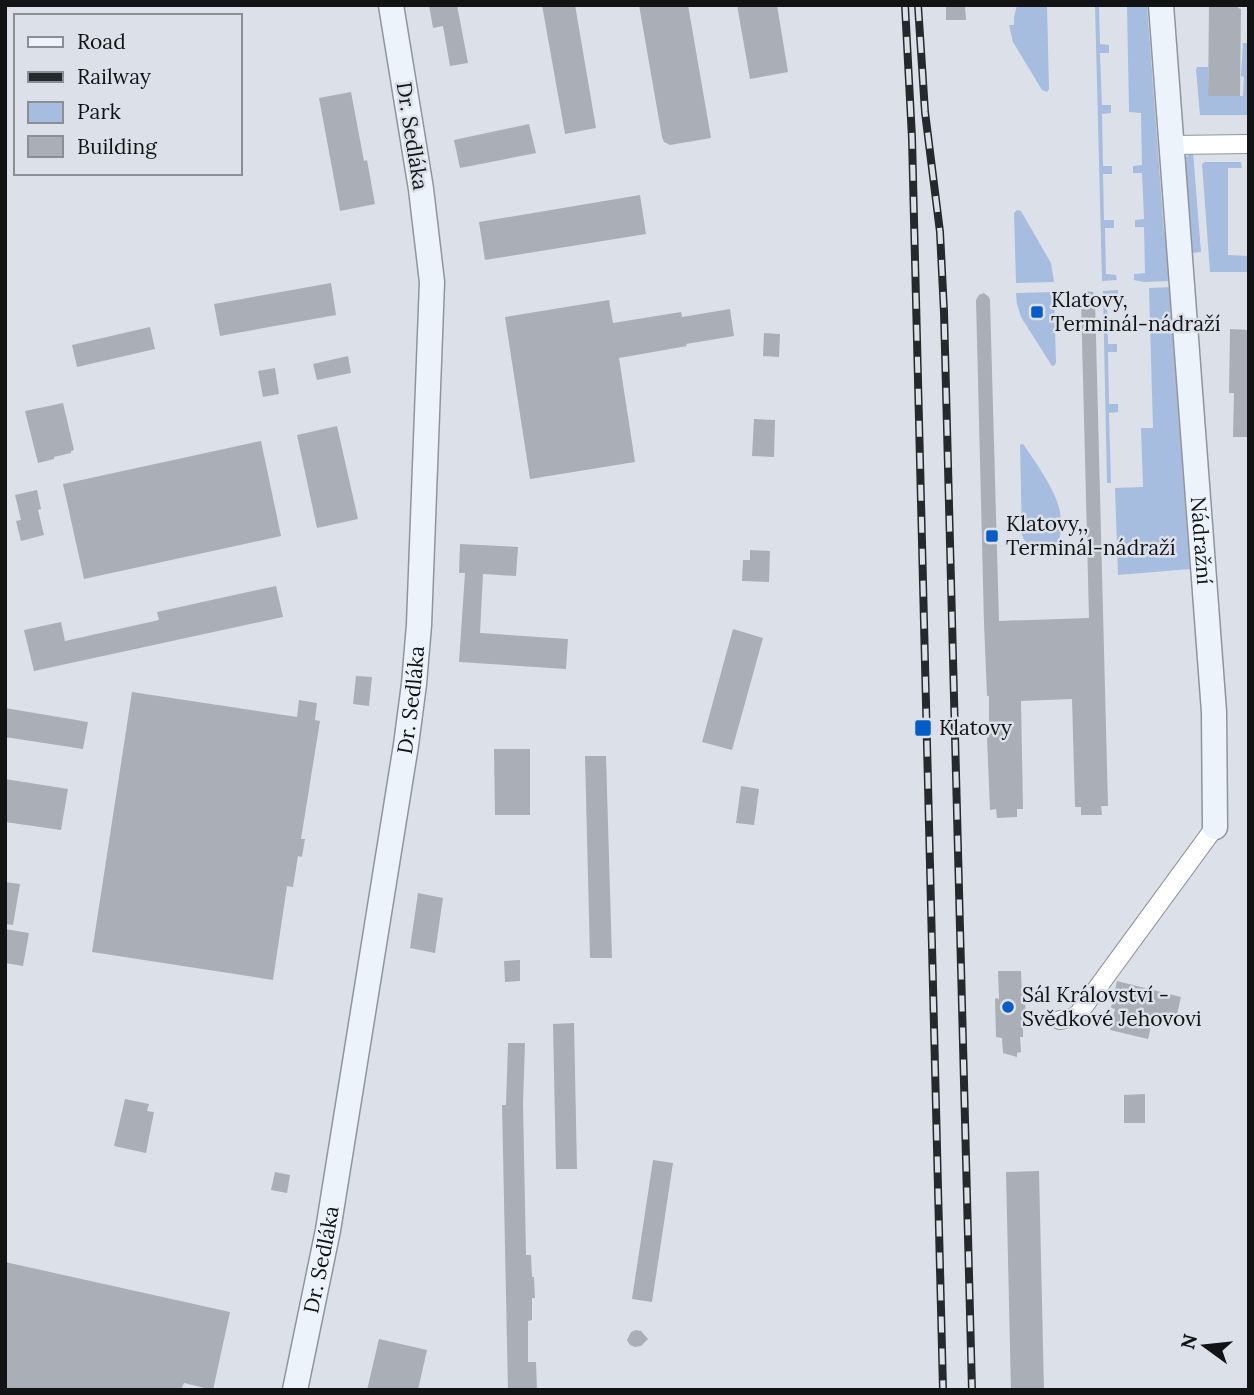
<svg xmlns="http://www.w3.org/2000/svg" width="1254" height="1395" viewBox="0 0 1254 1395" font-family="Lora,serif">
  <rect width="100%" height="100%" fill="#dce1e9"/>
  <!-- green -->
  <path fill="#a6bddf" d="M1017 5H1047L1049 89 1047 92 1042 90 1013 42 1009 25H1014V17Z
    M1095 5H1099L1100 44 1109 45V53H1100L1102 105H1111V113L1102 114 1103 166H1112V174H1103L1104 220H1114V228H1105L1106 274 1116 275 1117 280 1102 281Z
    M1127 5H1147L1164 232 1170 234 1168 258 1170 281 1144 282 1134 280V274L1145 273 1144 227H1135V220L1144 219 1142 173H1133V166L1142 165 1141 113 1129 112Z
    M1243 43H1248L1249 115H1200L1196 70 1197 67H1208V96H1243L1244 77 1241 76Z
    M1193 152 1201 252 1192 253 1184 158Z
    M1205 162H1241L1242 168H1228V255L1249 256V272H1210L1202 164Z
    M1017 210 1021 211 1051 263 1054 282 1016 283 1014 213Z
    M1174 287 1170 302 1190 569 1118 575 1115 488 1143 487 1141 428H1153L1149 288Z
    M1118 290V295L1116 297 1107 298 1108 344H1117V352H1108L1109 404H1118V412L1109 413 1111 483H1107L1103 291Z
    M1054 292 1056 362 1055 365 1052 366 1021 317 1017 304 1016 293Z
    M1023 444C1035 461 1057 492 1060 512 1061 520 1062 532 1059 539 1052 559 1028 552 1022 535L1020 445Z"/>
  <!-- building -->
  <path fill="#aaafb7" d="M429 5H457L468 63 450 66 443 26 433 28Z
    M542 5H575L596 128 565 134Z
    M639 5H688L711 138 670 145 664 142 662 137Z
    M737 5H777L788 72 750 79Z
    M946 5H965L966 20H946Z
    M1209 5H1238V8L1241 9 1240 96H1208Z
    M351 92 364 161 367 160 375 204 340 211 319 98Z
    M529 124 536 153 460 168 454 140Z
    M640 195 646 234 485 260 479 222Z
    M331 283 336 315 220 336 214 304Z
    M1086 291 1093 292 1095 298 1108 806H1101L1102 815H1081V807H1075L1072 699 1021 701 1023 809H1017V817L997 818 996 809 990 810 987 738 989 737V696H987L984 623 976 300 979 295 984 293 989 297 990 300 999 621 1089 618 1081 299 1082 293Z
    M609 300 613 323 681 312 682 317 730 309 734 336 686 344 687 346 619 358 635 462 530 479 505 317Z
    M150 327 155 349 77 367 72 345Z
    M1230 329 1249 330V437H1233L1234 393H1229Z
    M764 333 780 334 779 357 763 356Z
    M348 356 351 373 317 380 313 364Z
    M275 368 279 394 263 397 258 371Z
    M63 403 74 450 71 451V453L54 457V459L38 463 25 411Z
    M754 419 775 420 774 457 752 456Z
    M337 426 358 519 317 528 297 435Z
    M261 441 281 536 84 579 63 484Z
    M37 490 41 509 38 510 44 535 21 541 16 521 21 520 15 495Z
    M460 544 518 547 516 576 483 574 480 633 568 639 566 669 459 662 465 573H459Z
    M750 550 770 551 769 582 742 581 743 560H750Z
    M276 586 283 617 34 671 24 630 61 622 65 641 159 620 157 612Z
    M733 629 763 638 732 750 702 742Z
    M356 676 372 677 369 706 353 704Z
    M132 692 297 717 299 700 317 703 315 720 320 721 301 839H305L302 857 298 856 293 887 287 886 273 980 92 952Z
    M5 708 88 722 83 749 5 737Z
    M494 749H530V815H495Z
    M585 756H606L612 958H590Z
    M5 779 68 789 61 830 5 822Z
    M741 786 759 789 754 825 736 823Z
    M5 882 20 884 13 925 5 924Z
    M418 893 443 898 435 953 410 948Z
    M5 929 29 933 23 966 5 963Z
    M520 960V981L505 982 504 961Z
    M998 971H1021L1022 995H1025L1026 1027 1023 1028V1037H1020L1021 1052 1017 1053V1057L1003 1053 1002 1038 996 1037 995 998 999 999Z
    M1117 981 1181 997 1175 1023 1153 1018 1148 1039 1110 1030 1115 1009 1111 1008Z
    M574 1023 577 1169H556L553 1024Z
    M508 1043H525L523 1104 526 1255H531L532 1277H534L535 1298H532V1320L528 1321V1362H536L537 1390H508L502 1105H506Z
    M1145 1094V1123H1124V1095Z
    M125 1099 149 1104 147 1111 154 1112 146 1153 114 1146Z
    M653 1160 673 1163 652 1302 632 1299Z
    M1039 1171 1044 1390H1011L1006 1172Z
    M275 1172 290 1175 287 1193 271 1190Z
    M5 1262 230 1312 213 1390 184 1383 181 1390H5Z
    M636 1330 641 1331 648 1339 641 1346 635 1347 630 1345 627 1340 631 1332Z
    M379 1339 427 1350 418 1390H367Z"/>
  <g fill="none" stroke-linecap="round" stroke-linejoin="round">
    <!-- street casing -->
    <g stroke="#90959c" stroke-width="20">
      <path id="street" d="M1173 145 1249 144
        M1060 1020 1074 1017 1079 1013 1215 827"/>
    </g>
    <!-- secondary casing -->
    <g stroke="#90959c" stroke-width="27">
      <g id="secondary">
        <path id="s1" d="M1161 5 1214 712 1215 827"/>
        <path id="s2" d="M295 1390 328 1230 406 745 414 684 419 625 432 282 421 189 391 5"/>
      </g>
    </g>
    <!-- street -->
    <use href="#street" stroke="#fff" stroke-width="18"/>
    <!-- secondary -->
    <use href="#secondary" stroke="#edf3fb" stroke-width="24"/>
    <!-- rail casing -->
    <g stroke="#26292b" stroke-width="8">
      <path id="rail" d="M905 5 912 138 943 1390
        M918 5 925 112 940 232 944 312 972 1390"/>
    </g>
    <!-- rail -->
    <use href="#rail" stroke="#dce1e9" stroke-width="5" stroke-dasharray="16" stroke-linecap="butt"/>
  </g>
  <!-- markers -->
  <g fill="#055cc6" stroke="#dce1e9" stroke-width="2.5">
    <rect x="1030" y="305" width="14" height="14" rx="3.5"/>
    <rect x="985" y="529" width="14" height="14" rx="3.5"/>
    <rect x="914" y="719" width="18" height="18" rx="3.5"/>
    <circle cx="1008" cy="1007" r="7"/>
  </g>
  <g text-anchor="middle" stroke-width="5" stroke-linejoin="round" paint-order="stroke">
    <!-- street labels -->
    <g font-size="21" fill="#111315" stroke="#dce1e9">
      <text transform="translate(412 136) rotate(81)" y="7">Dr. Sedláka</text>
      <text dy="7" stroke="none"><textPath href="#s1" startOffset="537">Nádražní</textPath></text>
      <text dy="7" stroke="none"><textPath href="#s2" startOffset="700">Dr. Sedláka</textPath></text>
      <text dy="7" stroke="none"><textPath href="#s2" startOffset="133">Dr. Sedláka</textPath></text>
    </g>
    <!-- poi labels -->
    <g font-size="21" fill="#111315" stroke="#dce1e9" text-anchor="start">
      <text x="1051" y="307">Klatovy,<tspan x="1051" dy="24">Terminál-nádraží</tspan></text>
      <text x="1006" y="531">Klatovy,,<tspan x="1006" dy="24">Terminál-nádraží</tspan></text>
      <text x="939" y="735">Klatovy</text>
      <text x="1022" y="1002">Sál Království -<tspan x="1022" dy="24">Svědkové Jehovovi</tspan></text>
    </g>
  </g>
  <!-- border -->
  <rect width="1254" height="1395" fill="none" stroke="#111315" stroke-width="14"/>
  <!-- legend -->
  <rect x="14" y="14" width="228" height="161" fill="#dce1e9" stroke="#8b8f94" stroke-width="2"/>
  <rect x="28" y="37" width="35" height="10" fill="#edf3fb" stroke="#8b8f94" stroke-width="2"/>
  <text x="77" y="49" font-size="21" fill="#111315">Road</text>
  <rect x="28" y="72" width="35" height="10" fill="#26292b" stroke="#8b8f94" stroke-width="2"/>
  <text x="77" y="84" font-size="21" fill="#111315">Railway</text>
  <rect x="28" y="102" width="35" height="21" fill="#a6bddf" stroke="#8b8f94" stroke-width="2"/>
  <text x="77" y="119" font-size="21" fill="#111315">Park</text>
  <rect x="28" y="136" width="35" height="21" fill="#aaafb7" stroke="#8b8f94" stroke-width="2"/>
  <text x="77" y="154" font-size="21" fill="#111315">Building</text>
  <!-- north arrow -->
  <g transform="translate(1205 1346) rotate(285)" stroke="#dce1e9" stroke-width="5" paint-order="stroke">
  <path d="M0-5L12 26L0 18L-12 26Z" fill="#111315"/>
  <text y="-10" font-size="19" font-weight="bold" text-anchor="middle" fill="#111315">N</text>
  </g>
</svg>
